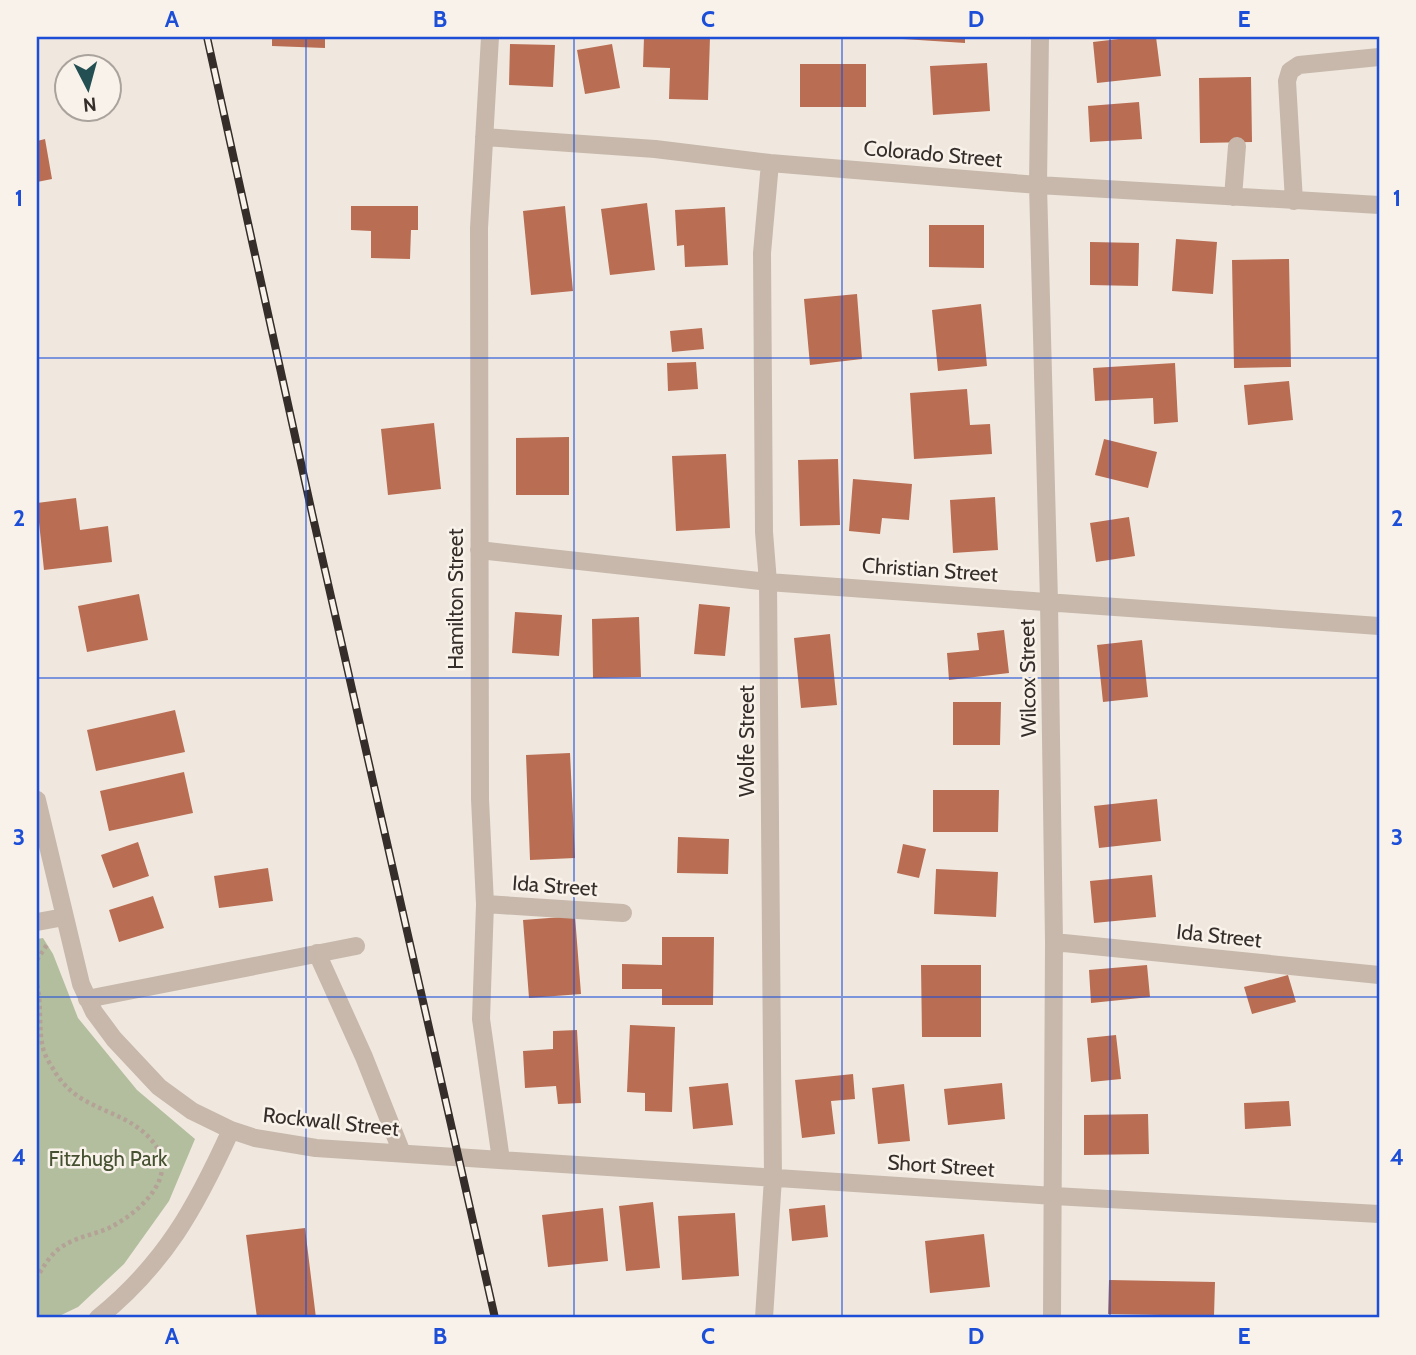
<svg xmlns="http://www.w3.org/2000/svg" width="1416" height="1355" viewBox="0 0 1416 1355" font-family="Cabin,sans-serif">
  <rect width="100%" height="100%" fill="#f0e8de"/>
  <!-- green -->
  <path fill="#b3be9f" d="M43 938 53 954 78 1018 137 1090 195 1139 169 1201 124 1264 78 1307 55 1318H37V939Z"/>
  <!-- building -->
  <path fill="#b96d53" d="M272 37H325V48L272 46Z
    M644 37H710L708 100 669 99 670 68 643 67Z
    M903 37H965V43L903 39Z
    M1136 37H1156L1161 76 1097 83 1093 42Z
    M510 44 555 45 553 87 509 85Z
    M612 44 620 88 585 94 577 50Z
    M987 63 990 111 933 115 930 66Z
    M800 64H866V107H800Z
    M1251 77 1252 142 1200 143 1199 78Z
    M1139 102 1142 139 1090 142 1088 106Z
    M45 139 52 179 37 182V141Z
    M647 203 655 270 610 275 601 209Z
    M351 206H418V230H411L410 259 371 258V231L351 230Z
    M565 206 573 291 531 295 523 211Z
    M725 207 728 265 685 267 684 245 677 246 675 210Z
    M929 225H984V268L929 267Z
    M1176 239 1217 242 1213 294 1172 291Z
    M1090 242 1139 243 1138 286 1090 285Z
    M1289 259 1291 367 1234 368 1232 260Z
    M857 294 862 359 810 365 804 299Z
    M981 304 987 366 938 371 932 310Z
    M702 328 704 349 672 352 670 331Z
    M696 362 698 389 668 391 667 363Z
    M1175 363 1178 422 1154 424 1153 398 1095 401 1093 368Z
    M1289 381 1293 420 1248 425 1244 385Z
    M967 389 970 425 990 424 992 454 914 459 910 393Z
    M434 423 441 489 388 495 381 429Z
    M569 437V495H516V438Z
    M1104 439 1157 452 1148 488 1095 475Z
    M726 454 730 528 676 531 672 456Z
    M838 459 840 525 800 526 798 460Z
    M853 479 912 484 909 520 882 518 880 534 849 531Z
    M995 497 998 550 953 553 950 500Z
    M76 498 80 530 108 526 112 562 44 570 37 503Z
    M1129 517 1135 556 1096 562 1090 523Z
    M139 594 148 640 87 652 78 606Z
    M699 604 730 607 725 656 694 654Z
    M515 612 562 615 559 656 512 653Z
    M639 617 641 677 593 678 592 619Z
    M1004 630 1009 673 949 680 947 653 979 650 977 633Z
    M830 634 837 705 801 708 794 638Z
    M1142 640 1148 697 1103 702 1097 645Z
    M953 702H1001L1000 745H953Z
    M175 710 185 752 96 771 87 730Z
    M570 753 575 858 530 860 526 755Z
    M184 772 193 813 109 831 100 791Z
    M933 790H999L998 832H933Z
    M1157 799 1161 841 1099 848 1094 806Z
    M678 837 729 839 728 874 677 873Z
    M138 842 149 876 113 888 101 855Z
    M903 844 926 849 919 878 897 873Z
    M268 868 273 901 219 908 214 876Z
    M936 869 998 872 996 917 934 914Z
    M1152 875 1156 917 1094 923 1090 881Z
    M153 896 164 928 119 942 109 910Z
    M575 916 581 994 529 998 523 920Z
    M662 937H714L713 1005H662V989H622V964L662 965Z
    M921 965H981V1037H922Z
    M1147 965 1150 997 1091 1003 1089 970Z
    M1288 975 1296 1002 1252 1014 1244 987Z
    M630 1025 675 1027 672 1112 645 1111V1093L627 1092Z
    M577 1030 581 1103 558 1104 556 1086 525 1088 523 1051 553 1049V1031Z
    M1116 1035 1121 1079 1091 1082 1087 1038Z
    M853 1074 855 1099 831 1101 835 1134 802 1138 795 1080Z
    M728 1083 733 1125 693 1129 689 1087Z
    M1002 1083 1005 1119 948 1125 944 1089Z
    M904 1084 910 1141 878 1144 872 1088Z
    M1289 1101 1291 1126 1245 1129 1244 1103Z
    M1148 1114 1149 1154 1084 1155V1115Z
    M653 1202 660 1268 626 1271 619 1206Z
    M825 1205 828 1237 792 1241 789 1209Z
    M603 1208 608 1261 548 1267 542 1215Z
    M735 1213 739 1276 682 1280 678 1216Z
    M305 1228 316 1318H257L246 1235Z
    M984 1234 990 1287 930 1293 925 1241Z
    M1109 1280 1215 1282 1214 1316 1108 1314Z"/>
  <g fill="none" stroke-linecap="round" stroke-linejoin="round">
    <!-- path -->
    <path stroke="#b3a295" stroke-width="4.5" stroke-dasharray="3.5 3.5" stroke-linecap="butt" d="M37 960 48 943
      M37 985C42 1005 38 1028 43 1048 45 1057 51 1065 55 1072 81 1114 125 1107 153 1142 181 1176 139 1213 109 1228 93 1235 75 1237 60 1248 50 1255 44 1266 37 1277"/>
    <!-- minor -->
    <path stroke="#c7b8ab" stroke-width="18" d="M490 37 479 228 480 799 485 904 481 1019 501 1160
      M1040 37 1038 185 1049 601 1054 942 1052 1318
      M484 137 655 149 770 163 1038 185 1379 205
      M1233 197 1237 146
      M1294 201 1287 81 1290 71 1299 65 1379 57
      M479 550 768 582 1379 626
      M37 800 81 984 94 1012 114 1039 159 1087 192 1111 231 1130 255 1138 316 1148 1054 1196 1379 1214
      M485 904 623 913
      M37 922 64 917
      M1054 942 1379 975
      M317 953 364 1057 402 1153
      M87 999 356 946
      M98 1318C165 1264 196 1207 231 1130
      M764 1318 773 1178 768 582 764 532 762 253 770 163"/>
    <!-- rail casing -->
    <g stroke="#352d2a" stroke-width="8">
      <path id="rail" d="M207 37 312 513 495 1318"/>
    </g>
    <!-- rail -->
    <use href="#rail" stroke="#f8f2ea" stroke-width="5" stroke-dasharray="16" stroke-linecap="butt"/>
  </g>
  <!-- grid -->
  <path fill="none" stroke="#1d4ed8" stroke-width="2" stroke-opacity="0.55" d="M306 37V1318M574 37V1318M842 37V1318M1110 37V1318M37 358H1379M37 678H1379M37 997H1379"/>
  <g text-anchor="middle" stroke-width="5" stroke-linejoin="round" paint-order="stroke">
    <!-- street labels -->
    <g font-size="21" fill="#352d2a" stroke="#f8f2ea">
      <text transform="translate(933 154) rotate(5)" y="7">Colorado Street</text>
      <text transform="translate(930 570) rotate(4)" y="7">Christian Street</text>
      <text transform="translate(456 599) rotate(-90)" y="7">Hamilton Street</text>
      <text transform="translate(1028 678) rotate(-91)" y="7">Wilcox Street</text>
      <text transform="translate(747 741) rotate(-90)" y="7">Wolfe Street</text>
      <text transform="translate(555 886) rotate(4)" y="7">Ida Street</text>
      <text transform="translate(1219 936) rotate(6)" y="7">Ida Street</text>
      <text transform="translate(331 1122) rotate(6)" y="7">Rockwall Street</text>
      <text transform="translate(941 1166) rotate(4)" y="7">Short Street</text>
    </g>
    <!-- park labels -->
    <g font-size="21" fill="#455130" stroke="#f8f2ea">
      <text x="108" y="1166">Fitzhugh Park</text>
    </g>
  </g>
  <!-- border -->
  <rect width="1416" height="1355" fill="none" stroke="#f8f2ea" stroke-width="77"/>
  <!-- north arrow -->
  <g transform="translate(88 88) rotate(174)"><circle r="33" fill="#f8f2ea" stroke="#aaa39d" stroke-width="2"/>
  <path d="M0-5L12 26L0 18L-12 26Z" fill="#234f53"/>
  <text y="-10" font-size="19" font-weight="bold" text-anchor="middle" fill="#352d2a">N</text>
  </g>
  <rect x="38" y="38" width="1340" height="1278" fill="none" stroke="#1d4ed8" stroke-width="2.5"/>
  <g font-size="23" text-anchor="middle" font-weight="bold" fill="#1d4ed8">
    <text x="172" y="27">A</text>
    <text x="440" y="27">B</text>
    <text x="708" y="27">C</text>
    <text x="976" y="27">D</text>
    <text x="1244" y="27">E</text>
    <text x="19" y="206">1</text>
    <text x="1397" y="206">1</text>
    <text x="19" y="526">2</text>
    <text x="1397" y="526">2</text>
    <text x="19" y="845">3</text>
    <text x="1397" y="845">3</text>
    <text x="19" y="1165">4</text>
    <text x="1397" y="1165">4</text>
    <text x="172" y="1344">A</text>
    <text x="440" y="1344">B</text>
    <text x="708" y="1344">C</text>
    <text x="976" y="1344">D</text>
    <text x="1244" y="1344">E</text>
  </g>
</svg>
